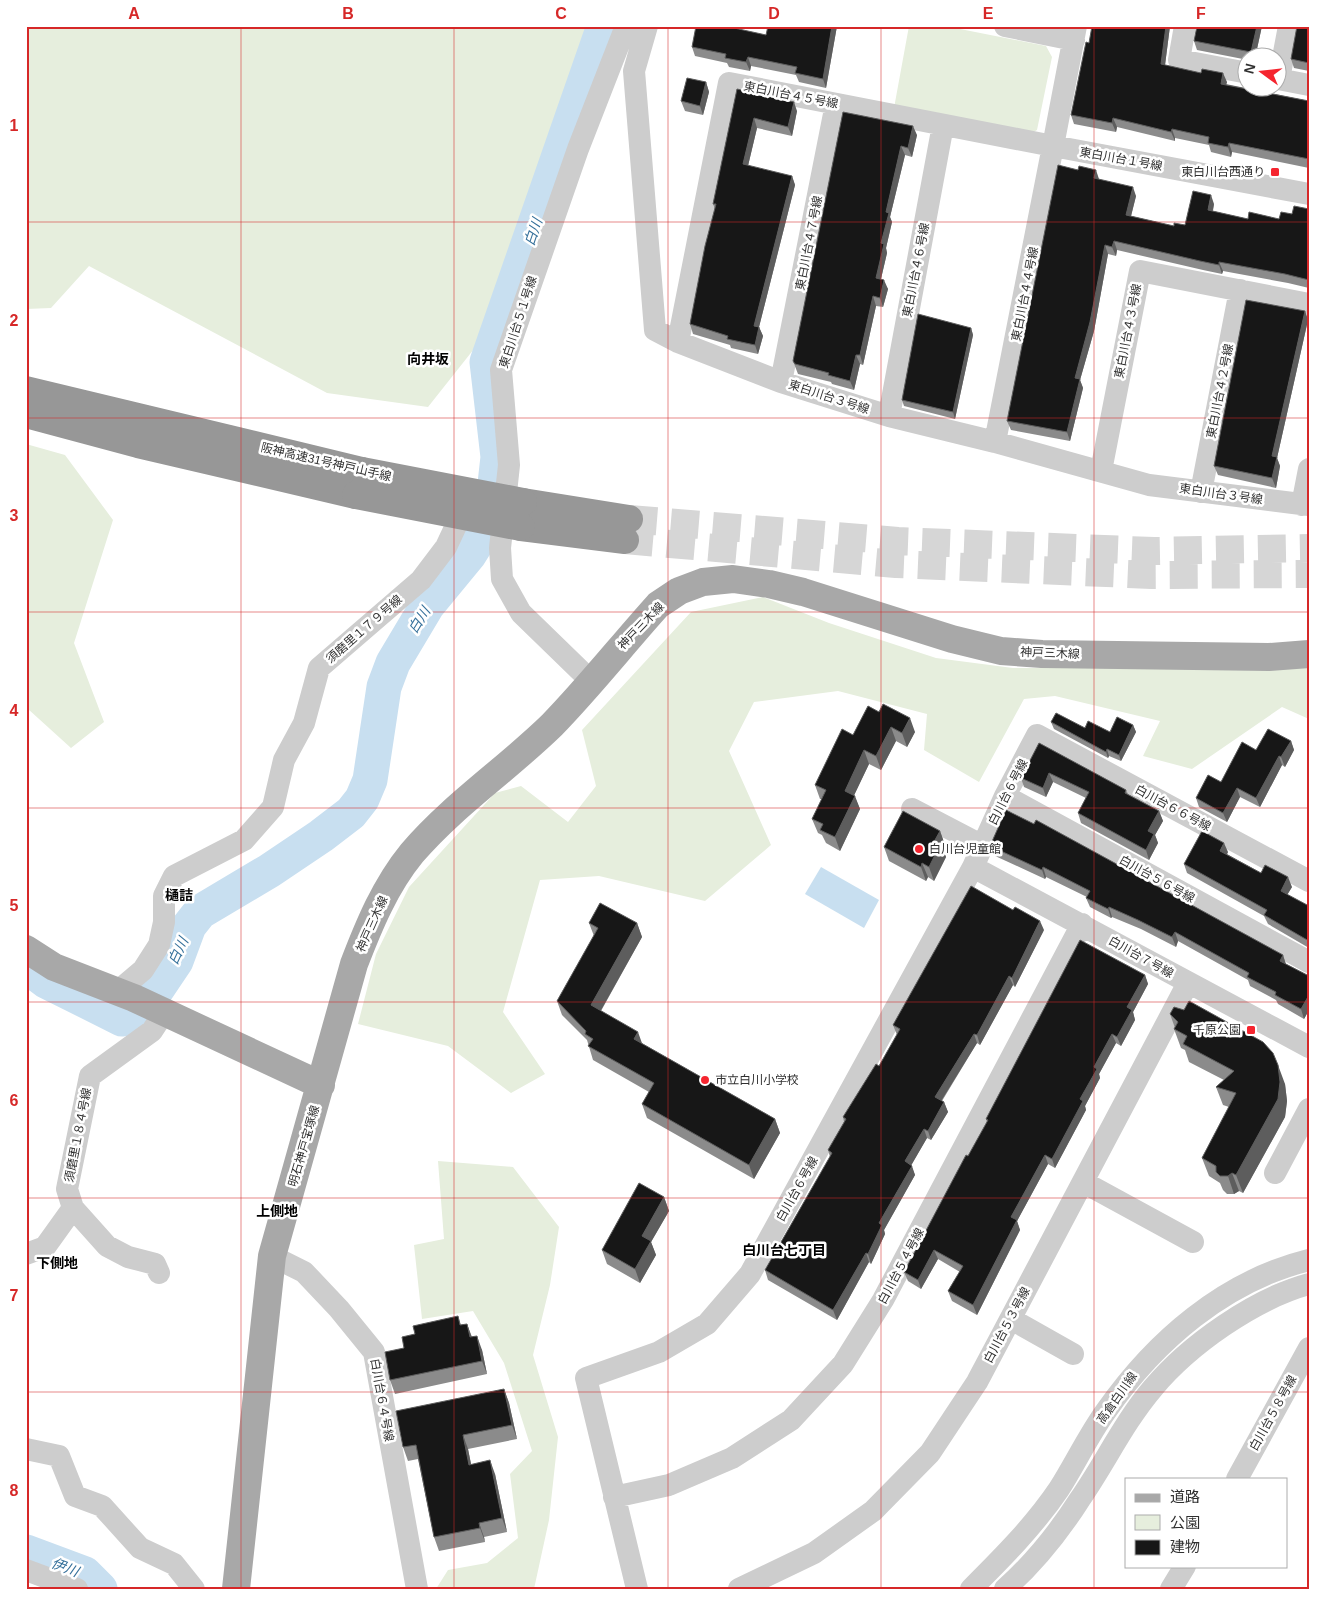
<svg xmlns="http://www.w3.org/2000/svg" width="1335" height="1615" viewBox="0 0 1335 1615" font-family="Arial,'Noto Sans JP',sans-serif">
  <rect width="100%" height="100%" fill="#fff"/>
  <!-- green -->
  <path fill="#e6eedd" d="M26 26H591L489 330 428 407 327 393 89 266 51 308 26 309Z
    M909 26H945L1046 46 1052 57 1037 130 1028 135 894 108Z
    M26 444 65 455 113 520 74 643 104 722 71 748 28 709 26 704Z
    M763 597 829 623 936 658 1013 668H1309V719L1282 707 1192 769 1143 756 1160 721 1055 696 1024 699 979 782 924 750 927 714 838 691 754 702 729 751 771 845 705 901 599 876 540 880 503 1012 545 1074 511 1093 448 1046 358 1024 376 954 409 887 495 793 521 786 568 822 596 786 582 730 691 612Z
    M438 1161 513 1167 559 1227 550 1285 533 1355 558 1437 549 1520 534 1589H436L448 1570 487 1563 518 1538 510 1474 532 1451 504 1363 473 1311 422 1319 414 1245 444 1239Z"/>
  <!-- water -->
  <path fill="#c8dff0" d="M821 867 879 900 864 928 805 894Z"/>
  <g fill="none" stroke-linecap="round" stroke-linejoin="round">
    <!-- river -->
    <path stroke="#c8dff0" stroke-width="35" d="M26 966 46 981 122 1019 139 1016 176 961 189 926 200 912 269 871 321 836 351 813 362 799 370 780 384 687 393 663 427 606 469 555 491 520 498 457 487 362 604 26
      M26 1552 85 1574 100 1589"/>
    <!-- highway-tunnel -->
    <path stroke="#d6d6d6" stroke-width="28" stroke-dasharray="28 14" stroke-linecap="butt" d="M629 519 898 541 1154 551 1309 548
      M625 540 896 564 1152 575 1309 574"/>
    <!-- minor -->
    <path stroke="#cdcdcd" stroke-width="22" d="M647 26 634 71 655 330 678 342 781 382 889 416 995 442 1149 485 1309 505
      M1005 26 1074 40
      M1076 26 1053 146 1309 194
      M1185 26 1179 60 1248 73
      M1278 79 1309 85
      M1279 79 1289 26
      M678 342 729 83 1053 146 995 442
      M781 382 836 104
      M889 416 943 125
      M1101 471 1140 271 1309 304
      M1201 492 1240 290
      M1302 505 1309 469
      M591 681 521 613 502 579 500 548 509 465 501 370 578 149 626 26
      M1005 796 1309 962
      M912 809 981 845
      M973 867 1309 1047
      M117 992 143 970 159 945 164 922V896L174 876 244 840 273 807 284 760 304 723 319 668 421 580 446 547 468 500
      M1275 1173 1309 1109
      M1083 1182 1193 1242
      M26 1254 45 1247 73 1208
      M272 1256 304 1272 339 1309 374 1352 417 1589
      M159 1273 155 1264 128 1257 107 1246 73 1208 67 1189 90 1076 152 1031 163 1014
      M1011 1319 1073 1354
      M26 1449 59 1456 75 1496 102 1506 140 1548 174 1564 194 1589
      M1237 1479 1309 1348
      M614 1497 669 1485 732 1458 791 1420 843 1364 883 1300 1082 924
      M26 1570 77 1589
      M637 1589 586 1378 659 1352 707 1324 750 1274 973 867 1005 796 1037 735 1309 881
      M739 1589 814 1553 873 1511 930 1453 977 1382 1188 983
      M971 1589C1002 1558 1034 1526 1059 1489 1075 1464 1088 1436 1106 1411 1155 1341 1224 1281 1309 1260
      M1005 1589C1034 1563 1059 1532 1080 1499 1105 1463 1124 1422 1153 1388 1189 1345 1254 1299 1309 1284
      M1171 1589 1185 1566"/>
    <!-- major -->
    <path stroke="#a8a8a8" stroke-width="28" d="M26 949 54 967 134 998 321 1085
      M236 1589 272 1256 354 964C369 925 385 886 412 853 453 805 507 769 552 725 589 687 622 645 658 605L679 591 703 582 733 579 769 584 803 592 952 639 1001 651 1042 654 1269 657 1309 654"/>
    <!-- highway -->
    <path stroke="#979797" stroke-width="28" d="M26 390 362 471
      M26 414 138 444 356 495
      M523 502 629 519
      M521 527 625 540"/>
    <!-- highway-bridge -->
    <path stroke="#979797" stroke-width="28" d="M362 471 523 502
      M356 495 521 527"/>
  </g>
  <!-- wall -->
  <path fill="#8b8b8b" d="M837 26 826 88 799 82 796 75 751 66 750 71 729 67 727 63 695 56 692 47 766 35Z
    M1170 26 1165 65 1227 82 1226 84 1309 101V168L1232 152 1231 157 1211 152 1209 145 1175 138V141L1117 127 1116 132 1074 124 1071 115 1089 43Z
    M1262 26 1255 58H1248V60L1197 50 1194 41Z
    M1309 26V71L1294 68 1291 59Z
    M706 82 709 92 703 115 685 111 681 101Z
    M737 89 797 111 792 136 757 128 748 166 792 176 795 185 759 327 763 336 758 354 731 348 730 345 693 334 690 324 715 209 713 204Z
    M843 112 917 135 912 157 905 155 890 217 892 222 886 248 887 253 881 279 888 289 883 307 876 306 863 365 860 364 854 390 832 384 831 382 798 374 793 361Z
    M1078 170 1136 196 1131 216 1174 226 1185 225 1214 204 1213 211 1248 219H1279L1292 214 1309 209V288L1288 283 1223 271 1222 274 1203 270 1117 250 1116 256 1108 254 1094 331 1080 380 1083 388 1070 441 1011 430 1007 421Z
    M1305 311 1308 320 1277 458 1280 466 1276 488 1218 475 1214 466Z
    M971 328 973 335 955 419 904 406 902 400Z
    M868 706 915 732 907 747 896 741 881 770 869 764 854 795 860 809 840 851 826 843 822 835 818 833 812 819 822 799H820L815 785 853 735Z
    M1051 722 1110 732 1133 725 1136 732 1121 761 1109 756 1108 758 1054 729Z
    M1291 741 1294 750 1285 767 1282 765 1260 807 1240 797 1227 822 1199 807 1196 798 1221 782 1256 750Z
    M1039 743 1126 790 1128 794 1159 811 1163 821 1155 835 1158 843 1149 860 1081 823 1078 813 1086 798 1053 782 1046 797 1024 787 1021 778Z
    M940 831 945 845 943 849 946 857 934 881 928 877 926 881 889 861 884 847Z
    M990 846 1283 955 1286 964 1309 976V1010L1304 1019 1278 1004 1276 1000 1250 986 1248 980 1178 941 1176 947 1141 929 1112 917 1111 918 1090 907 1086 898 1087 897 1046 877 1045 879 993 855Z
    M1228 852 1227 854 1261 873 1292 887 1287 895 1309 906V948L1268 924 1264 916 1187 873 1184 864Z
    M589 923H637L642 937 601 1011 643 1044 775 1119 780 1133 754 1179 647 1118 642 1104 649 1092 593 1060 587 1040 562 1015 557 1001 594 936Z
    M1044 930 1015 987 1013 985 980 1045 977 1043 942 1101 944 1102 948 1112 931 1140 927 1138 911 1165 915 1175 884 1230 885 1234 871 1264 869 1262 837 1320 768 1280 765 1270 830 1157 828 1150 844 1122 843 1117 879 1066 897 1035 893 1025Z
    M1145 975 1148 984 1133 1012 1135 1020 1121 1046 1116 1043 1099 1074 1100 1078 1085 1106 1086 1110 1055 1168 1048 1164 1017 1221 1020 1230 977 1315 952 1301 948 1291 960 1272 938 1259 921 1289 908 1281 904 1272 987 1122 986 1119Z
    M1170 1014 1285 1084 1287 1101 1285 1117 1243 1193 1239 1191 1234 1194H1227L1223 1190 1220 1183 1209 1176 1202 1158 1229 1107 1223 1105 1216 1087 1224 1080 1189 1062 1185 1050 1181 1048 1174 1029 1175 1028Z
    M664 1197 669 1211 651 1242 656 1255 640 1283 607 1264 602 1250Z
    M458 1316 461 1325 467 1324 472 1337 482 1350 487 1374 395 1394 390 1380 404 1348 415 1334Z
    M504 1389 509 1403 517 1439 468 1449 471 1464 495 1474 507 1532 484 1537 485 1542 439 1551 434 1537 418 1459 408 1461 403 1447Z"/>
  <!-- shaded-wall -->
  <path fill="#5d5d5d" d="M832 26H837L826 88 823 79Z
    M1166 26H1170L1164 73 1161 64Z
    M1257 26H1262L1255 58H1253L1251 52Z
    M748 57 751 66 750 71 746 62Z
    M1223 73 1227 82 1224 93 1221 84Z
    M706 82 709 92 703 115 700 106Z
    M794 102 797 111 792 136 788 127Z
    M754 118 757 128 746 174 743 164Z
    M1113 118 1117 127 1116 132 1112 123Z
    M913 126 917 135 912 157 908 148Z
    M1172 129 1175 138V141L1171 132Z
    M1229 143 1232 152 1231 157 1228 147Z
    M901 146 905 155 890 217 892 222 886 248 887 253 879 287 876 278 886 212Z
    M1096 170 1099 179 1097 187 1094 178Z
    M792 176 795 185 759 327 763 336 758 354 755 345 754 326Z
    M1133 187 1136 196 1129 224 1126 215Z
    M1211 195 1214 204 1211 219 1208 210Z
    M1114 241 1117 250 1116 256 1112 247Z
    M1105 245 1108 254 1094 331 1080 380 1083 388 1070 441 1067 432 1075 378Z
    M1219 262 1223 271 1222 274 1219 265Z
    M884 280 888 289 883 307 880 298Z
    M873 296 876 306 863 365 860 355Z
    M1305 311 1308 320 1277 458 1280 466 1276 488 1272 478V456Z
    M971 328 973 335 955 419 953 412Z
    M856 355 860 364 854 390 850 381Z
    M910 718 915 732 907 747 902 733Z
    M1133 725 1136 732 1121 761 1119 755Z
    M891 727 896 741 881 770 876 756Z
    M1291 741 1294 750 1285 767 1281 757Z
    M1107 749 1109 756 1108 758 1106 752Z
    M864 750 869 764 850 804 845 791Z
    M1279 756 1282 765 1260 807 1256 798Z
    M1049 773 1053 782 1046 797 1043 788Z
    M1237 788 1240 797 1227 822 1223 813Z
    M855 796 860 809 840 851 835 837Z
    M1159 811 1163 821 1155 835 1158 843 1149 860 1146 850 1148 831Z
    M940 831 945 845 943 849 946 857 934 881 929 867 935 840Z
    M1224 843 1228 852 1224 860 1220 851Z
    M922 863 928 877 926 881 921 867Z
    M1043 867 1046 877 1045 879 1042 870Z
    M1288 877 1292 887 1284 900 1281 891Z
    M1109 907 1112 917 1111 918 1108 909Z
    M1040 921 1044 930 1015 987 1012 978Z
    M637 923 642 937 596 1019 591 1005Z
    M1175 932 1178 941 1176 947 1172 937Z
    M1283 955 1286 965 1280 961Z
    M1145 975 1148 984 1133 1012 1135 1020 1121 1046 1117 1037 1127 1007Z
    M1009 976 1013 985 980 1045 977 1035Z
    M1309 995V1010L1304 1019 1301 1009Z
    M638 1032 643 1046 634 1039Z
    M974 1034 977 1043 938 1106 935 1097Z
    M1112 1034 1116 1043 1099 1074 1100 1078 1085 1106 1086 1110 1055 1168 1052 1159 1094 1067Z
    M1278 1065 1285 1084 1287 1101 1285 1117 1243 1193 1236 1175Z
    M944 1102 948 1112 931 1140 928 1131Z
    M775 1119 780 1133 754 1179 749 1165Z
    M924 1129 927 1138 908 1171 905 1161Z
    M1045 1155 1048 1164 1017 1221 1020 1230 977 1315 973 1305 1011 1217Z
    M912 1166 915 1175 884 1230 885 1234 871 1264 868 1254 879 1223Z
    M1232 1173 1239 1191 1234 1194 1228 1176Z
    M664 1197 669 1211 651 1242 656 1255 640 1283 635 1269 642 1236Z
    M934 1250 938 1259 921 1289 918 1280Z
    M866 1253 869 1262 837 1320 833 1310Z
    M467 1324 472 1338 470 1337Z
    M477 1336 482 1350 487 1374 482 1361Z
    M504 1389 509 1403 517 1439 512 1425Z
    M463 1435 468 1449 474 1479 469 1465Z
    M490 1460 495 1474 507 1532 502 1518Z
    M479 1523 484 1537 485 1542 480 1528Z"/>
  <!-- building -->
  <path fill="#171717" stroke="#5d5d5d" d="M696 26H725L766 35 768 26H832L823 79 795 73 797 67 748 57 746 62 725 58 726 54 692 47Z
    M1092 26H1166L1161 64 1201 73 1202 69 1223 73 1221 84 1309 101V159L1229 143 1228 147 1208 143 1209 137 1172 129 1171 132 1113 118 1112 123 1071 115 1086 42 1089 43Z
    M1197 26H1257L1251 52 1194 41Z
    M1297 26H1309V63L1291 59Z
    M687 78 706 82 700 106 681 101Z
    M737 89 794 102 788 127 754 118 743 164 792 176 754 326 759 327 755 345 727 339 728 336 690 324 705 246 716 204H713Z
    M843 112 913 126 908 148 901 146 886 212 889 213 881 243 884 244 876 278 884 280 880 298 873 296 860 355H856L850 381 828 375 829 373 795 364 793 361Z
    M1058 165 1078 170 1079 166 1096 170 1094 178 1133 187 1126 215 1174 226V223L1185 225 1193 191 1211 195 1208 210 1248 219 1249 212 1279 219 1281 212 1292 214 1294 206 1309 209V280L1285 274 1219 262V265L1200 261 1114 241 1112 247 1105 245 1090 322 1075 378 1080 379 1067 432 1007 421Z
    M1246 300 1305 311 1272 456 1277 457 1272 478 1214 466Z
    M918 314 971 328 953 412 902 400Z
    M883 704 910 718 902 733 891 727 876 756 864 750 845 791 855 796 835 837 820 830 823 824 812 819 826 790 815 785 842 729 853 735 868 706 879 712Z
    M1056 713 1085 728 1088 721 1110 732 1117 717 1133 725 1119 755 1107 749 1106 752 1051 722Z
    M1268 729 1291 741 1281 757 1279 756 1256 798 1237 788 1223 813 1196 798 1208 775 1221 782 1242 742 1256 750Z
    M1039 743 1126 790 1125 793 1159 811 1148 831 1154 834 1146 850 1078 813 1089 792 1049 773 1043 788 1021 778Z
    M1006 810 1034 824 1036 820 1283 955 1280 961 1309 976V995L1301 1009 1275 995 1276 992 1247 977 1249 973 1175 932 1172 937 1138 920 1109 907 1108 909 1086 898 1090 891 1043 867 1042 870 990 846Z
    M903 811 940 831 935 840 941 843 929 867 922 863 921 867 884 847Z
    M1202 831 1224 843 1220 851 1261 873 1265 865 1288 877 1281 891 1309 906V941L1264 915 1267 910 1184 864Z
    M971 886 1013 910 1015 907 1040 921 1012 978 1009 976 977 1035 974 1034 935 1097 944 1102 928 1131 924 1129 905 1161 912 1166 879 1223 882 1225 868 1254 866 1253 833 1310 765 1270 832 1153 828 1150 846 1119 843 1117 876 1064 879 1066 900 1029 893 1025Z
    M600 903 637 923 591 1005 638 1032 634 1039 775 1119 749 1165 642 1104 654 1083 588 1046 593 1039 585 1034 586 1031 557 1001 598 928 589 923Z
    M1080 940 1145 975 1127 1007 1132 1010 1117 1037 1112 1034 1094 1067 1097 1069 1080 1099 1083 1101 1052 1159 1045 1155 1011 1217 1017 1220 973 1305 948 1291 963 1266 934 1250 918 1280 904 1272 966 1155 968 1156 988 1120 986 1119Z
    M1189 1001 1263 1042 1273 1053 1278 1065 1280 1082 1278 1099 1236 1175 1232 1173 1228 1176H1220L1216 1172V1166L1202 1158 1236 1093 1216 1087 1234 1071 1183 1044 1187 1036 1174 1029 1178 1022 1170 1014 1174 1007 1184 1010Z
    M639 1183 664 1197 642 1236 651 1241 635 1269 602 1250Z
    M458 1316 460 1325 467 1324 470 1337 477 1336 482 1361 390 1380 385 1352 404 1348 402 1337 415 1334 413 1326Z
    M504 1389 512 1425 463 1435 469 1465 490 1460 502 1518 479 1523 480 1528 434 1537 416 1445 403 1447 396 1411Z"/>
  <!-- grid -->
  <path fill="none" stroke="#d62828" stroke-width="1" stroke-opacity="0.55" d="M241 26V1589M454 26V1589M668 26V1589M881 26V1589M1094 26V1589M26 222H1309M26 418H1309M26 612H1309M26 808H1309M26 1002H1309M26 1198H1309M26 1392H1309"/>
  <!-- markers -->
  <g fill="#f5252f" stroke="#fff" stroke-width="2">
    <rect x="1270" y="167" width="10" height="10" rx="2.5"/>
    <circle cx="919" cy="849" r="5"/>
    <rect x="1246" y="1025" width="10" height="10" rx="2.5"/>
    <circle cx="705" cy="1080" r="5"/>
  </g>
  <g text-anchor="middle" stroke-width="5" stroke-linejoin="round" paint-order="stroke">
    <!-- street labels -->
    <g font-size="12" fill="#303030" stroke="#fff">
      <text transform="translate(791 95) rotate(11)" y="4">東白川台４５号線</text>
      <text transform="translate(1121 159) rotate(10)" y="4">東白川台１号線</text>
      <text transform="translate(809 243) rotate(-79)" y="4">東白川台４７号線</text>
      <text transform="translate(916 270) rotate(-79)" y="4">東白川台４６号線</text>
      <text transform="translate(1025 294) rotate(-79)" y="4">東白川台４４号線</text>
      <text transform="translate(518 322) rotate(-72)" y="4">東白川台５１号線</text>
      <text transform="translate(1128 331) rotate(-79)" y="4">東白川台４３号線</text>
      <text transform="translate(1220 391) rotate(-79)" y="4">東白川台４２号線</text>
      <text transform="translate(829 397) rotate(18)" y="4">東白川台３号線</text>
      <text transform="translate(326 462) rotate(13)" y="4">阪神高速31号神戸山手線</text>
      <text transform="translate(1221 494) rotate(8)" y="4">東白川台３号線</text>
      <text transform="translate(641 626) rotate(-46)" y="4">神戸三木線</text>
      <text transform="translate(364 629) rotate(-41)" y="4">須磨里１７９号線</text>
      <text transform="translate(1050 653) rotate(2)" y="4">神戸三木線</text>
      <text transform="translate(1008 792) rotate(-63)" y="4">白川台６号線</text>
      <text transform="translate(1173 808) rotate(28)" y="4">白川台６６号線</text>
      <text transform="translate(1157 879) rotate(29)" y="4">白川台５６号線</text>
      <text transform="translate(372 924) rotate(-66)" y="4">神戸三木線</text>
      <text transform="translate(1141 957) rotate(29)" y="4">白川台７号線</text>
      <text transform="translate(78 1135) rotate(-79)" y="4">須磨里１８４号線</text>
      <text transform="translate(304 1146) rotate(-74)" y="4">明石神戸宝塚線</text>
      <text transform="translate(797 1189) rotate(-61)" y="4">白川台６号線</text>
      <text transform="translate(901 1266) rotate(-62)" y="4">白川台５４号線</text>
      <text transform="translate(1007 1325) rotate(-62)" y="4">白川台５３号線</text>
      <text transform="translate(1117 1398) rotate(-55)" y="4">高倉白川線</text>
      <text transform="translate(382 1400) rotate(80)" y="4">白川台６４号線</text>
      <text transform="translate(1273 1413) rotate(-61)" y="4">白川台５８号線</text>
    </g>
    <!-- poi labels -->
    <g font-size="12" fill="#303030" stroke="#fff" text-anchor="end">
      <text x="1265" y="176">東白川台西通り</text>
      <text x="929" y="853" text-anchor="start">白川台児童館</text>
      <text x="1241" y="1034">千原公園</text>
      <text x="715" y="1084" text-anchor="start">市立白川小学校</text>
    </g>
    <!-- water labels -->
    <g font-size="14" font-style="italic" fill="#36719b" stroke="#fff">
      <text transform="translate(533 232) rotate(-71)" y="5">白川</text>
      <text transform="translate(419 620) rotate(-58)" y="5">白川</text>
      <text transform="translate(178 951) rotate(-65)" y="5">白川</text>
      <text transform="translate(65 1567) rotate(21)" y="5">伊川</text>
    </g>
    <!-- neighbourhood labels -->
    <g font-size="14" font-weight="bold" fill="#000" stroke="#fff">
      <text x="428" y="364">向井坂</text>
      <text x="179" y="900">樋詰</text>
      <text x="277" y="1216">上側地</text>
      <text x="784" y="1255">白川台七丁目</text>
      <text x="57" y="1268">下側地</text>
    </g>
  </g>
  <!-- border -->
  <rect width="1335" height="1615" fill="none" stroke="#ffffff" stroke-width="55"/>
  <!-- legend -->
  <rect x="1125" y="1478" width="162" height="90" fill="#ffffff" stroke="#acacac"/>
  <rect x="1135" y="1494" width="25" height="8" fill="#a8a8a8" stroke="#acacac"/>
  <text x="1170" y="1502" font-size="15" fill="#303030">道路</text>
  <rect x="1135" y="1515" width="25" height="15" fill="#e6eedd" stroke="#acacac"/>
  <text x="1170" y="1528" font-size="15" fill="#303030">公園</text>
  <rect x="1135" y="1540" width="25" height="15" fill="#171717" stroke="#acacac"/>
  <text x="1170" y="1552" font-size="15" fill="#303030">建物</text>
  <!-- north arrow -->
  <g transform="translate(1262 72) rotate(285)"><circle r="24" fill="#ffffff" stroke="#acacac"/>
  <path d="M0-4L9 19L0 12L-9 19Z" fill="#f5252f"/>
  <text y="-8" font-size="14" font-weight="bold" text-anchor="middle" fill="#303030">N</text>
  </g>
  <rect x="28" y="28" width="1280" height="1560" fill="none" stroke="#d62828" stroke-width="2"/>
  <g font-size="16" text-anchor="middle" font-weight="bold" fill="#d62828">
    <text x="134" y="19">A</text>
    <text x="348" y="19">B</text>
    <text x="561" y="19">C</text>
    <text x="774" y="19">D</text>
    <text x="988" y="19">E</text>
    <text x="1201" y="19">F</text>
    <text x="14" y="131">1</text>
    <text x="14" y="326">2</text>
    <text x="14" y="521">3</text>
    <text x="14" y="716">4</text>
    <text x="14" y="911">5</text>
    <text x="14" y="1106">6</text>
    <text x="14" y="1301">7</text>
    <text x="14" y="1496">8</text>
  </g>
</svg>
